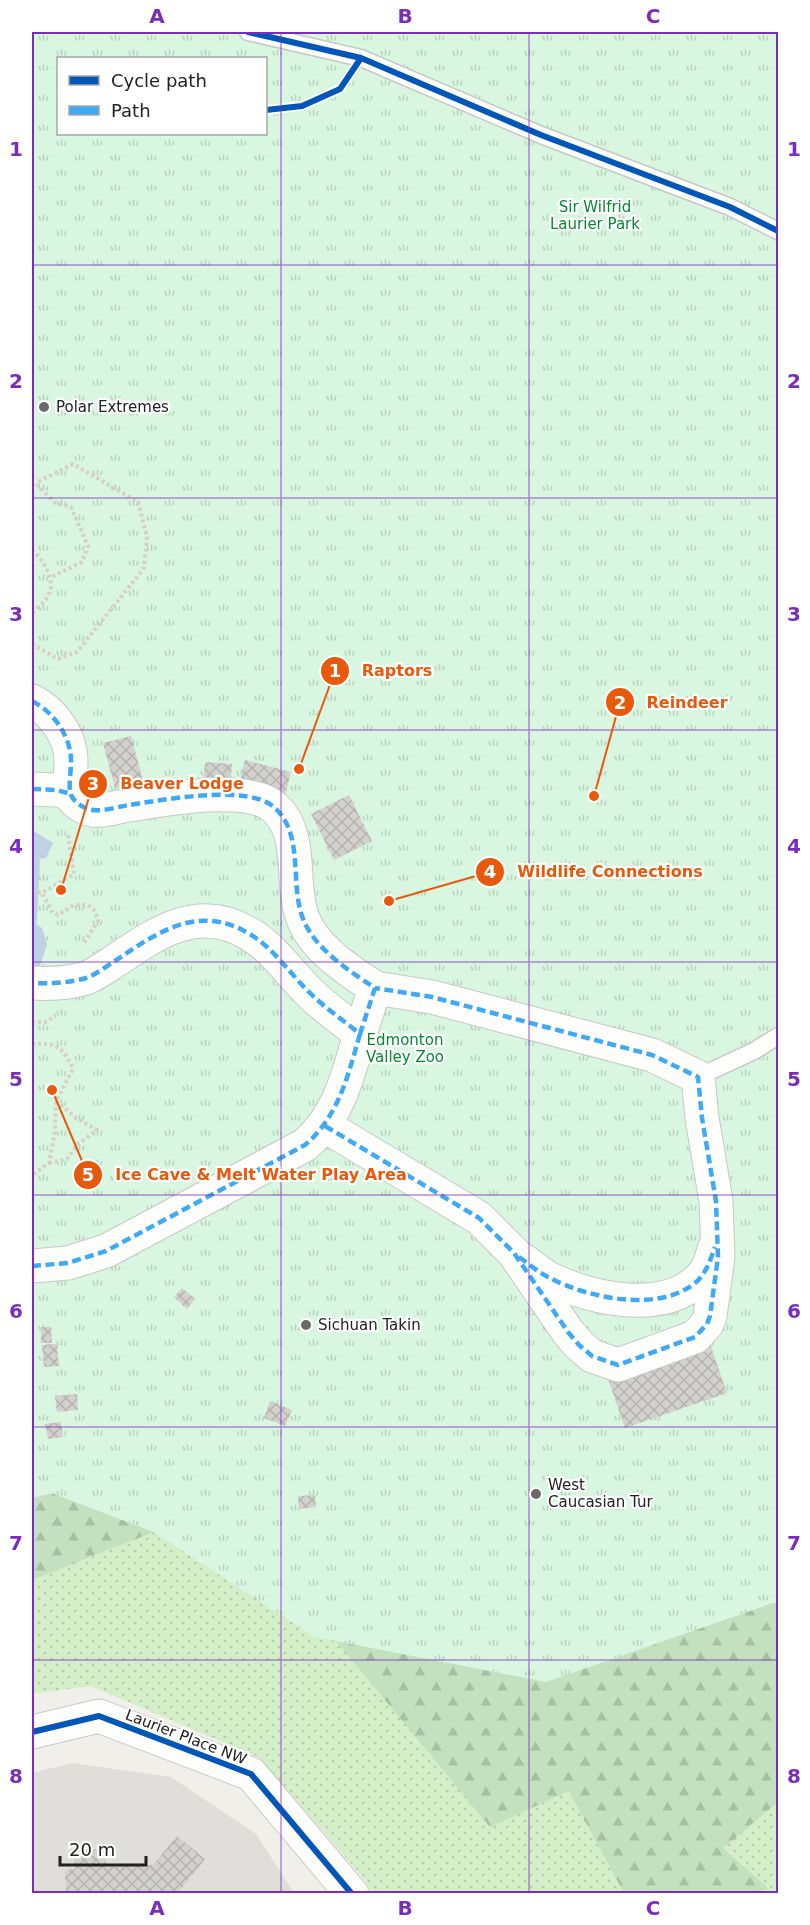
<svg xmlns="http://www.w3.org/2000/svg" width="810" height="1925" viewBox="0 0 810 1925" font-family="'DejaVu Sans',sans-serif">
  <defs>
    <pattern id="grass-dots" width="8" height="8" patternUnits="userSpaceOnUse" patternTransform="scale(1.5)"><rect width="8" height="8" fill="#d4eec8"/><path d="M2 2h.1M6 6h.1" fill="none" stroke="#b6ccac" stroke-width="1.8" stroke-linecap="round"/></pattern>
    <pattern id="forest-firs" width="22" height="20" patternUnits="userSpaceOnUse" patternTransform="scale(1.5)"><rect width="22" height="20" fill="#c3e0bf"/><path d="M5 1l3.5 6h-7zM16 11l3.5 6h-7z" fill="#a7c0a4"/></pattern>
    <pattern id="park-tufts" width="24" height="20" patternUnits="userSpaceOnUse" patternTransform="scale(1.5)"><rect width="24" height="20" fill="#d8f6e0"/><path d="M3 7l-1-3M5 7V3M7 7l1-3M15 17l-1-3M17 17v-4M19 17l1-3" fill="none" stroke="#b9d3c0"/></pattern>
    <pattern id="building-cross-hatch" width="8" height="8" patternUnits="userSpaceOnUse" patternTransform="scale(1.5)"><rect width="8" height="8" fill="#d2d1cd"/><path d="M0 0l8 8M0 8l8-8" fill="none" stroke="#b4b3b0"/></pattern>
  </defs>
  <rect width="100%" height="100%" fill="#f0efea"/>
  <!-- residential -->
  <path fill="#dfdedb" d="M72 1763 171 1777 256 1834 294 1893H32V1773Z"/>
  <!-- grass -->
  <path fill="url(#grass-dots)" d="M154 1532 315 1637 778 1603V1893H371L366 1881 260 1758 91 1686 32 1694V1580Z"/>
  <!-- forest -->
  <path fill="url(#forest-firs)" d="M52 1493 154 1532 32 1580V1498Z
    M289 1584 778 1603V1802L723 1848 769 1889 744 1894 624 1893 569 1791 490 1827Z"/>
  <!-- park -->
  <path fill="url(#park-tufts)" fill-rule="evenodd" d="M32 32H778V1603H773L546 1682 315 1637 154 1532 52 1493 32 1498ZM58 58H266V134H58Z"/>
  <!-- water -->
  <path fill="#bdd2e4" d="M32 830 53 843 46 858 32 860Z
    M32 921 42 928 47 945 38 971 32 970Z"/>
  <g fill="none" stroke-linecap="round" stroke-linejoin="round">
    <!-- stream -->
    <path stroke="#bdd2e4" stroke-width="8" d="M33 921 36 860"/>
  </g>
  <!-- building -->
  <path fill="url(#building-cross-hatch)" d="M131 736 143 781 115 788 103 743Z
    M245 760 291 772 285 795 239 784Z
    M205 762 232 764 231 778 204 777Z
    M349 795 372 841 334 860 311 814Z
    M182 1288 195 1299 187 1309 174 1297Z
    M41 1327H51L52 1343H41Z
    M53 1344H57L59 1366 44 1367 42 1345Z
    M710 1344 727 1393 625 1428 608 1379Z
    M77 1394 78 1410 57 1412 55 1396Z
    M270 1401 292 1410 285 1426 264 1418Z
    M61 1422 63 1437 48 1439 45 1424Z
    M315 1495 316 1507 299 1509 298 1496Z
    M177 1836 205 1859 177 1894H66L65 1870 75 1869 74 1850 105 1849 106 1867 153 1865Z"/>
  <g fill="none" stroke-linecap="round" stroke-linejoin="round">
    <!-- lane casing -->
    <g stroke="#c8c8c6" stroke-width="19">
      <path id="lane" d="M248 32 361 58 541 135 730 207 778 231
        M698 1077 754 1051 778 1036"/>
    </g>
    <!-- street casing -->
    <g stroke="#c8c8c6" stroke-width="35">
      <path id="street" d="M32 701C54 712 72 738 71 763 71 772 68 787 71 795 74 802 82 807 88 809 100 813 116 807 129 805 163 800 249 783 275 808 304 835 290 882 302 916 313 948 348 970 375 988L360 1034C343 1020 325 1008 310 993 289 973 273 947 248 933 198 904 158 932 118 959 108 965 97 974 86 978 70 983 48 984 32 983
        M32 789 57 790 71 794
        M325 1126 479 1218 514 1253 568 1332 579 1345 592 1356 618 1365 695 1337 707 1324 710 1316 718 1257 716 1201 702 1118 698 1077 652 1055 432 997 375 988
        M523 1260C532 1266 541 1274 550 1279 594 1300 672 1317 706 1271 710 1265 712 1256 714 1249
        M32 1266 68 1263 106 1251 305 1145C339 1116 348 1075 360 1034
        M32 1732 99 1716 251 1774 352 1894"/>
    </g>
    <!-- path -->
    <path stroke="#d9cec8" stroke-width="4" stroke-dasharray="3 3" stroke-linecap="butt" d="M32 485 36 483 55 503 71 507 88 546 82 562 51 577
      M32 550C43 559 57 581 48 596 45 602 37 608 32 613
      M32 644 58 659 77 652 144 568 147 537 138 502 73 464 36 483
      M68 835 74 874 42 893 53 913 58 915 74 905H88L95 911 98 921 84 943
      M32 892 42 893
      M32 1023 46 1022 56 1015
      M32 1044C56 1042 63 1047 73 1069L56 1101 55 1132 49 1163 32 1175
      M49 1163 67 1159 78 1144 97 1130 76 1118 57 1102"/>
    <!-- lane -->
    <use href="#lane" stroke="#fdfdfc" stroke-width="16"/>
    <!-- street -->
    <use href="#street" stroke="#fdfdfc" stroke-width="33"/>
    <!-- quiet -->
    <path stroke="#3fa9f5" stroke-width="4.5" stroke-dasharray="9 4.5" stroke-linecap="butt" d="M32 701C54 712 72 738 71 763 71 772 68 787 71 795 74 802 82 807 88 809 100 813 116 807 129 805 163 800 249 783 275 808 304 835 290 882 302 916 313 948 348 970 375 988L360 1034C343 1020 325 1008 310 993 289 973 273 947 248 933 198 904 158 932 118 959 108 965 97 974 86 978 70 983 48 984 32 983
      M32 789 57 790 71 794
      M325 1126 479 1218 514 1253 568 1332 579 1345 592 1356 618 1365 695 1337 707 1324 710 1316 718 1257 716 1201 702 1118 698 1077 652 1055 432 997 375 988
      M519 1257C529 1264 539 1273 550 1278 588 1298 658 1313 695 1283 706 1274 710 1261 715 1247
      M32 1266 68 1263 106 1251 305 1145C339 1116 348 1075 360 1034"/>
    <!-- cycleway casing -->
    <g stroke="#fff" stroke-width="10">
      <path id="cycleway" d="M248 32 361 58 541 135 730 207 778 231
        M266 110 302 106 340 89 361 58
        M32 1732 99 1716 251 1774 352 1894"/>
    </g>
    <!-- cycleway -->
    <use href="#cycleway" stroke="#0057b8" stroke-width="6"/>
  </g>
  <!-- grid -->
  <path fill="none" stroke="#7b2cbf" stroke-width="1.5" stroke-opacity="0.55" d="M281 32V1894M529 32V1894M32 265H778M32 498H778M32 730H778M32 962H778M32 1195H778M32 1427H778M32 1660H778"/>
  <!-- markers -->
  <g fill="#696967" stroke="#fff" stroke-width="2">
    <circle cx="44" cy="407" r="6"/>
    <circle cx="306" cy="1325" r="6"/>
    <circle cx="536" cy="1494" r="6"/>
  </g>
  <g text-anchor="middle" stroke-width="4.5" stroke-linejoin="round" paint-order="stroke">
    <!-- park labels -->
    <g font-size="15" fill="#078732" stroke="#fff">
      <text x="595" y="212">Sir Wilfrid<tspan x="595" dy="17">Laurier Park</tspan></text>
      <text x="405" y="1045">Edmonton<tspan x="405" dy="17">Valley Zoo</tspan></text>
    </g>
    <!-- poi labels -->
    <g font-size="15" fill="#212121" stroke="#fff" text-anchor="start">
      <text x="56" y="412">Polar Extremes</text>
      <text x="318" y="1330">Sichuan Takin</text>
      <text x="548" y="1490">West<tspan x="548" dy="17">Caucasian Tur</tspan></text>
    </g>
    <!-- street labels -->
    <g font-size="15" fill="#212121" stroke="#fff">
      <text transform="translate(186 1737) rotate(21)" y="5">Laurier Place NW</text>
    </g>
  </g>
  <!-- callouts -->
  <path fill="none" stroke="#e8590c" stroke-width="2" d="M299 769L335 671M594 796L620 702M61 890L93 784M389 901L490 872M52 1090L88 1175"/>
  <g fill="#e8590c" stroke="#fff" stroke-width="2">
    <circle cx="299" cy="769" r="6"/>
    <circle cx="594" cy="796" r="6"/>
    <circle cx="61" cy="890" r="6"/>
    <circle cx="389" cy="901" r="6"/>
    <circle cx="52" cy="1090" r="6"/>
    <circle cx="335" cy="671" r="15"/>
    <circle cx="620" cy="702" r="15"/>
    <circle cx="93" cy="784" r="15"/>
    <circle cx="490" cy="872" r="15"/>
    <circle cx="88" cy="1175" r="15"/>
  </g>
  <g font-size="18" text-anchor="middle" font-weight="bold" fill="#fff">
    <text x="335" y="677">1</text>
    <text x="620" y="709">2</text>
    <text x="93" y="790">3</text>
    <text x="490" y="878">4</text>
    <text x="88" y="1181">5</text>
  </g>
  <g font-size="16" text-anchor="middle" font-weight="bold" fill="#e8590c" stroke="#fff" stroke-width="4.5" stroke-linejoin="round" paint-order="stroke">
    <text x="397" y="676">Raptors</text>
    <text x="687" y="708">Reindeer</text>
    <text x="182" y="789">Beaver Lodge</text>
    <text x="610" y="877">Wildlife Connections</text>
    <text x="261" y="1180">Ice Cave &amp; Melt Water Play Area</text>
  </g>
  <!-- border -->
  <rect width="810" height="1925" fill="none" stroke="#ffffff" stroke-width="66"/>
  <!-- legend -->
  <rect x="57" y="57" width="210" height="78" fill="#ffffff" stroke="#a6a6a6" stroke-width="1.5"/>
  <rect x="69" y="76" width="30" height="9" fill="#0057b8" stroke="#a6a6a6" stroke-width="1.5"/>
  <text x="111" y="87" font-size="18" fill="#212121">Cycle path</text>
  <rect x="69" y="106" width="30" height="9" fill="#3fa9f5" stroke="#a6a6a6" stroke-width="1.5"/>
  <text x="111" y="117" font-size="18" fill="#212121">Path</text>
  <!-- scale -->
  <path d="M60 1856v9h86v-9" fill="none" stroke="#212121" stroke-width="3"/>
  <text x="69" y="1856" font-size="18" fill="#212121" stroke="#ffffff" stroke-width="4.5" paint-order="stroke">20 m</text>
  <rect x="33" y="33" width="744" height="1859" fill="none" stroke="#7b2cbf" stroke-width="2"/>
  <g font-size="20" text-anchor="middle" font-weight="bold" fill="#7b2cbf">
    <text x="157" y="23">A</text>
    <text x="405" y="23">B</text>
    <text x="653" y="23">C</text>
    <text x="16" y="156">1</text>
    <text x="794" y="156">1</text>
    <text x="16" y="388">2</text>
    <text x="794" y="388">2</text>
    <text x="16" y="621">3</text>
    <text x="794" y="621">3</text>
    <text x="16" y="853">4</text>
    <text x="794" y="853">4</text>
    <text x="16" y="1086">5</text>
    <text x="794" y="1086">5</text>
    <text x="16" y="1318">6</text>
    <text x="794" y="1318">6</text>
    <text x="16" y="1550">7</text>
    <text x="794" y="1550">7</text>
    <text x="16" y="1783">8</text>
    <text x="794" y="1783">8</text>
    <text x="157" y="1915">A</text>
    <text x="405" y="1915">B</text>
    <text x="653" y="1915">C</text>
  </g>
</svg>
